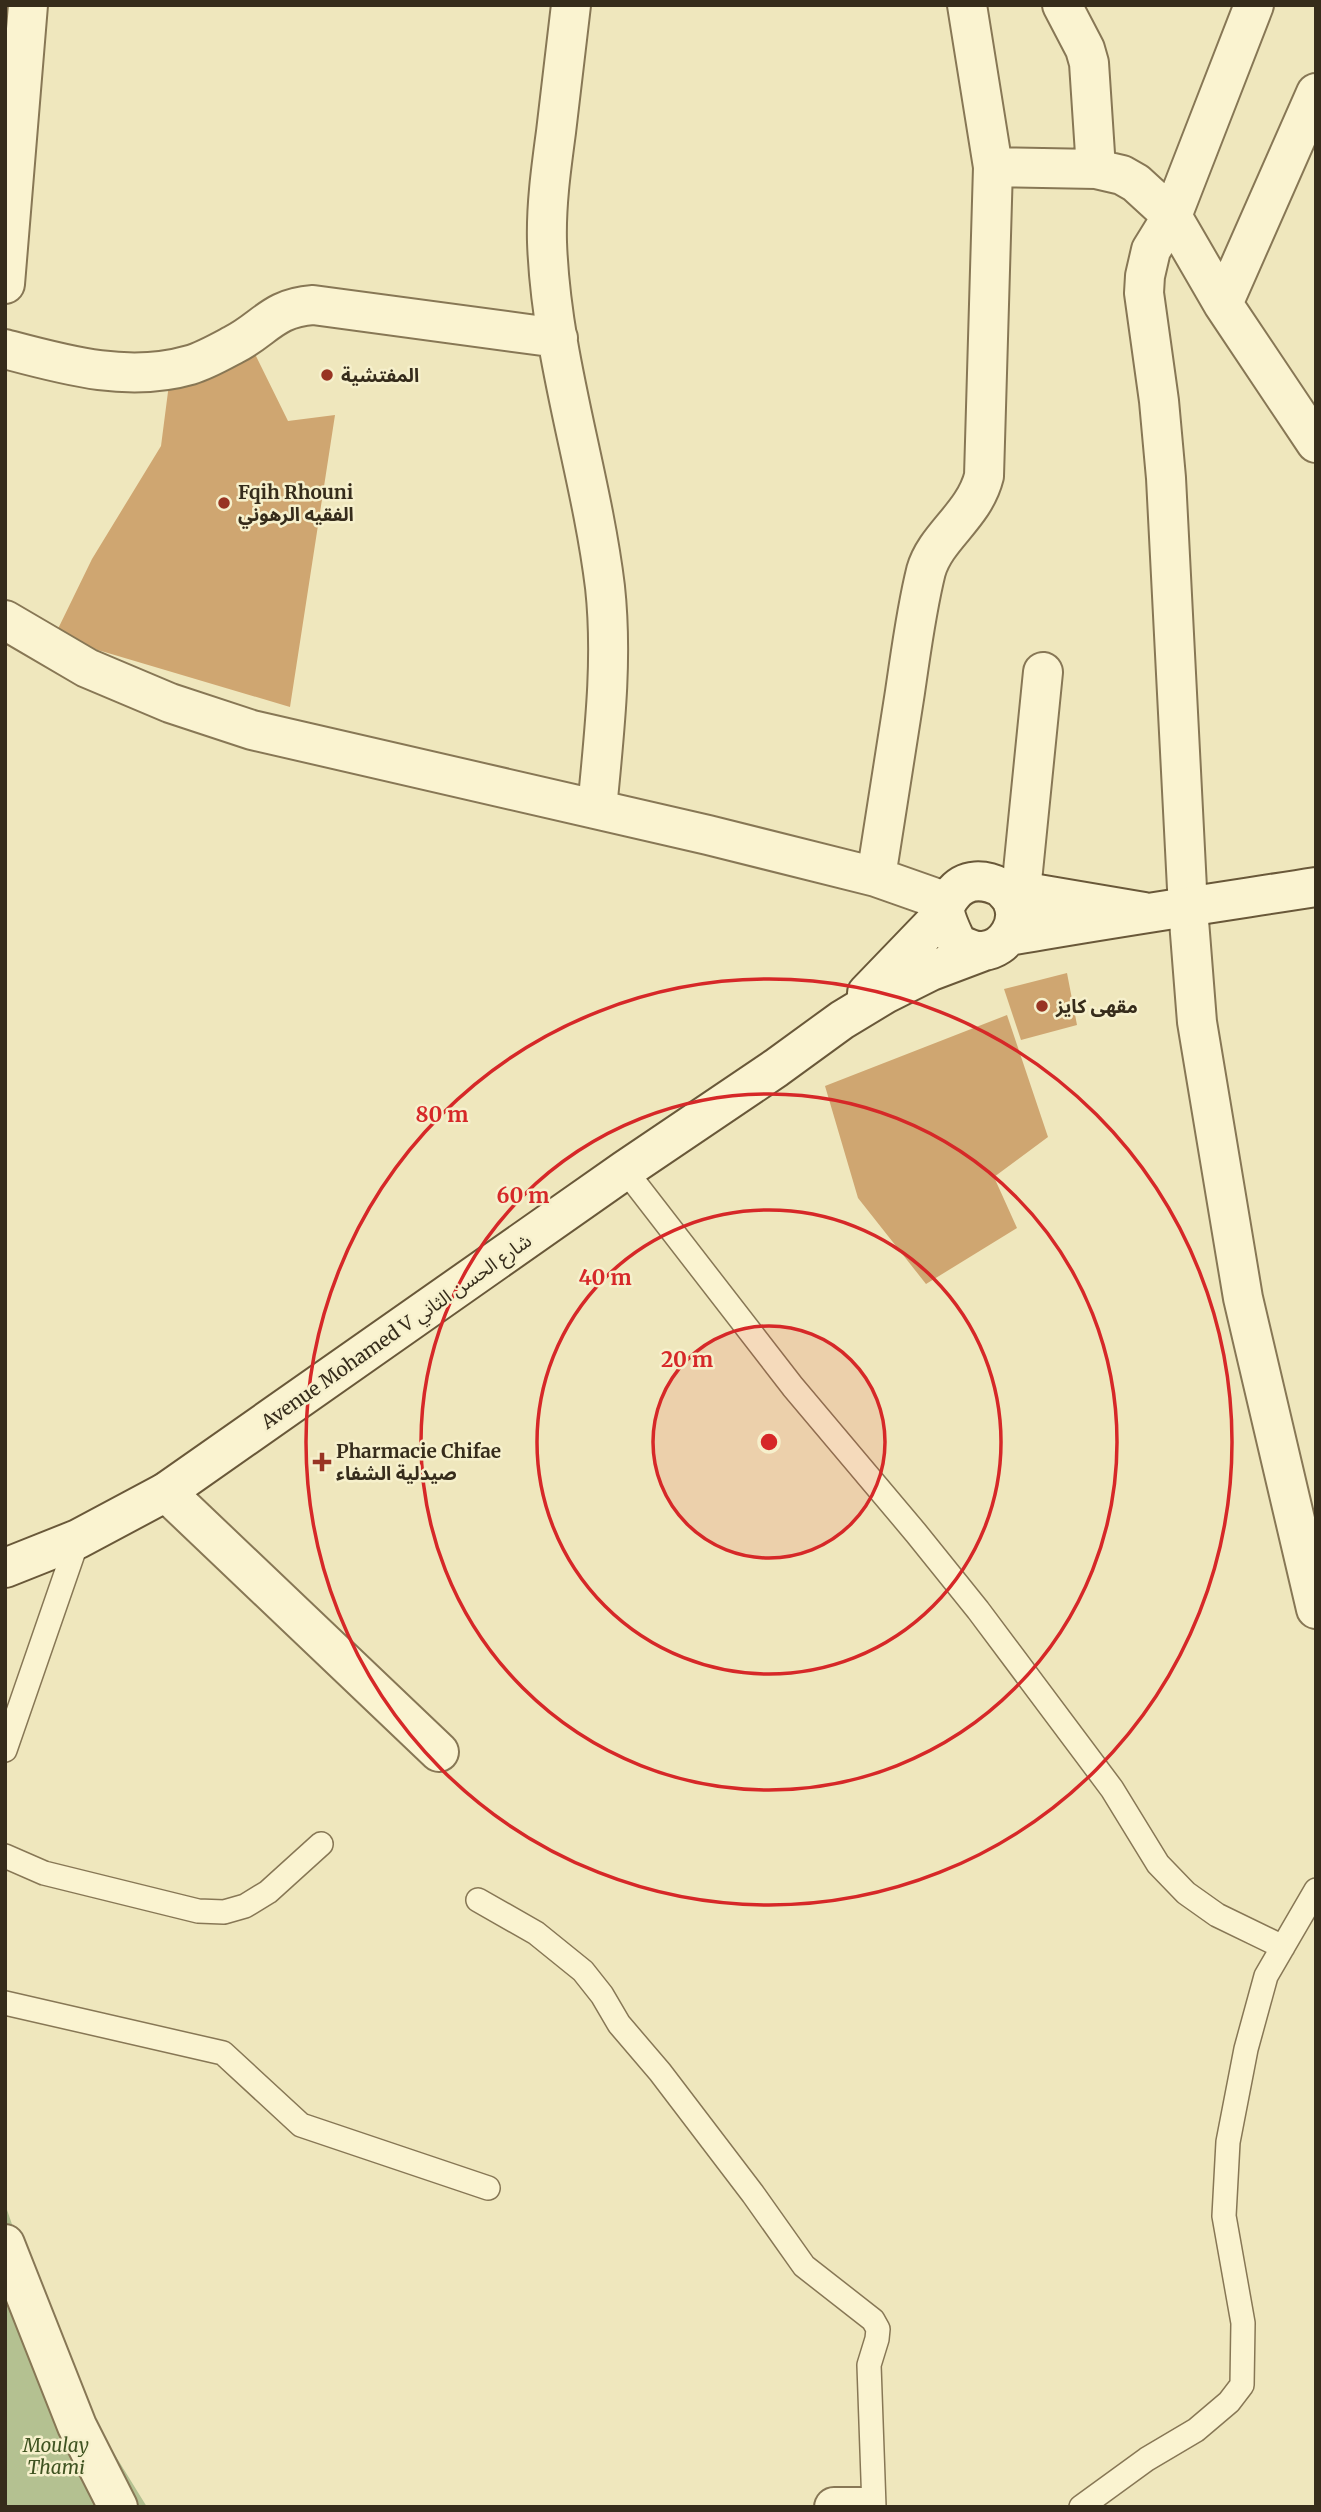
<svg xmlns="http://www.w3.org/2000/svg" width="1321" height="2512" viewBox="0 0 1321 2512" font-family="Merriweather,'Noto Sans Arabic',serif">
  <rect width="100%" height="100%" fill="#efe7bd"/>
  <!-- cemetery -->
  <path fill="#b4c191" d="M5 2204 62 2369 147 2507H5Z"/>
  <!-- building -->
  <path fill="#cfa671" d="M254 352 288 421 335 415 290 707 54 637 92 559 161 446 169 384Z
    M1067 973 1077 1025 1021 1040 1004 989Z
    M1007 1015 1048 1137 994 1177 1017 1228 926 1284 858 1198 825 1086Z"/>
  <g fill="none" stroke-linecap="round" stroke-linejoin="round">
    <!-- lane casing -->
    <g stroke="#877755" stroke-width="26">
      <path id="lane" d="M625 1170 793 1387 916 1533 978 1610 1112 1789 1158 1864 1186 1893 1217 1915 1283 1947
        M5 1750 78 1539
        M5 1856 44 1873 198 1911 224 1912 245 1906 268 1892 321 1844
        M478 1900 536 1933 583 1971 602 1995 619 2024 660 2072 753 2194 804 2266 873 2320 878 2329 877 2339 869 2365 874 2507
        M5 2003 223 2053 301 2125 488 2188
        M1081 2507 1147 2459 1196 2430 1229 2402 1242 2385 1243 2323 1224 2216 1228 2142 1246 2049 1266 1976 1316 1890"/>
    </g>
    <!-- street casing -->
    <g stroke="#877755" stroke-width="42">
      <path id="street" d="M571 5C566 47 561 89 556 132 551 169 546 205 547 242 551 359 591 472 605 587 613 661 604 735 597 809
        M967 5 993 167 1096 169 1122 175 1136 183 1172 216 1223 304 1316 443
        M1062 5 1085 49 1089 63 1096 169
        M1254 5 1172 216 1151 250 1145 276 1144 293 1159 401 1166 478 1188 908 1197 1022 1243 1298 1316 1609
        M5 284 28 5
        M1223 304 1316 93
        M5 349C65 365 128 383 190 365 204 361 220 352 233 345 265 329 272 308 313 305L558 338
        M5 620 87 668 170 703 252 730 708 835 876 877 947 902
        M876 877C886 816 895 754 905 692 911 652 916 611 926 571 936 536 974 516 984 476L993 167
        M1021 891 1043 672
        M166 1492 439 1752
        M5 2244 77 2426 118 2507
        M834 2507H862"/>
    </g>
    <!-- secondary casing -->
    <g stroke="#695839" stroke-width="42">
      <path id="secondary" d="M1002 888C1005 892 1010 896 1012 901 1022 922 1006 949 983 951 973 952 965 947 957 943 953 934 946 921 945 911 945 905 948 900 952 895 965 877 985 879 1002 888L1144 912
        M1009 936C1111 918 1213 903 1316 887
        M867 993 945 912
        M5 1568 78 1539 166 1492 625 1170 776 1068 842 1020 885 994 931 971 984 951"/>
    </g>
    <!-- lane -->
    <use href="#lane" stroke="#faf3d0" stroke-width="23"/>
    <!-- street -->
    <use href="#street" stroke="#faf3d0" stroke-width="38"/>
    <!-- secondary -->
    <use href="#secondary" stroke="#faf3d0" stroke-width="38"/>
  </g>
  <!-- distance rings -->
  <circle cx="769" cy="1442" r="116" fill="#d62828" fill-opacity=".12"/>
  <g fill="none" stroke="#d62828" stroke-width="3.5">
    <circle cx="769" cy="1442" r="116"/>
    <circle cx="769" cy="1442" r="232"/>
    <circle cx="769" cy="1442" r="348"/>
    <circle cx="769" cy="1442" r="463"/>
  </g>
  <!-- markers -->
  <g fill="#983423" stroke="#f6f0cc" stroke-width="2.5">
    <circle cx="327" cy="375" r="7"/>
    <circle cx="224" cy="503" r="7"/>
    <circle cx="1042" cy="1006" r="7"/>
    <path d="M318.5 1451.5h7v7h7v7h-7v7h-7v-7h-7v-7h7z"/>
  </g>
  <g text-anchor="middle" stroke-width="5" stroke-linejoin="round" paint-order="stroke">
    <!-- poi labels -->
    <g font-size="19" font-weight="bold" fill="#362c1b" stroke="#f6f0cc" text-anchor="start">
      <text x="341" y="382">المفتشية</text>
      <text x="238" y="499">Fqih Rhouni<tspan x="238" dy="22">الفقيه الرهوني</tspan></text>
      <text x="1056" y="1013">مقهى كايز</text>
      <text x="336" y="1458">Pharmacie Chifae<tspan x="336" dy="22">صيدلية الشفاء</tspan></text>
    </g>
    <!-- street labels -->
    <g font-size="19" fill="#362c1b" stroke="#f6f0cc">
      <text transform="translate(396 1331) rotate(-35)" y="7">Avenue Mohamed V شارع الحسن الثاني</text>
    </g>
    <!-- park labels -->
    <g font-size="19" font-style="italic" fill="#3f5321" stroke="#f6f0cc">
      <text x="56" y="2452">Moulay<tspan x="56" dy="22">Thami</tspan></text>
    </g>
  </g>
  <circle cx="769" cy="1442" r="10" fill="#d62828" stroke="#f6f0cc" stroke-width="3.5"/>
  <g font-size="21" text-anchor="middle" font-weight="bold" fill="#d62828" stroke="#f6f0cc" stroke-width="5" stroke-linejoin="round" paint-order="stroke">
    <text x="442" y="1122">80 m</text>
    <text x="523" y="1203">60 m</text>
    <text x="605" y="1285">40 m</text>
    <text x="687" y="1367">20 m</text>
  </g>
  <!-- border -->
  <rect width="1321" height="2512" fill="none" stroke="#362c1b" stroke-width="14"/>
</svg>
